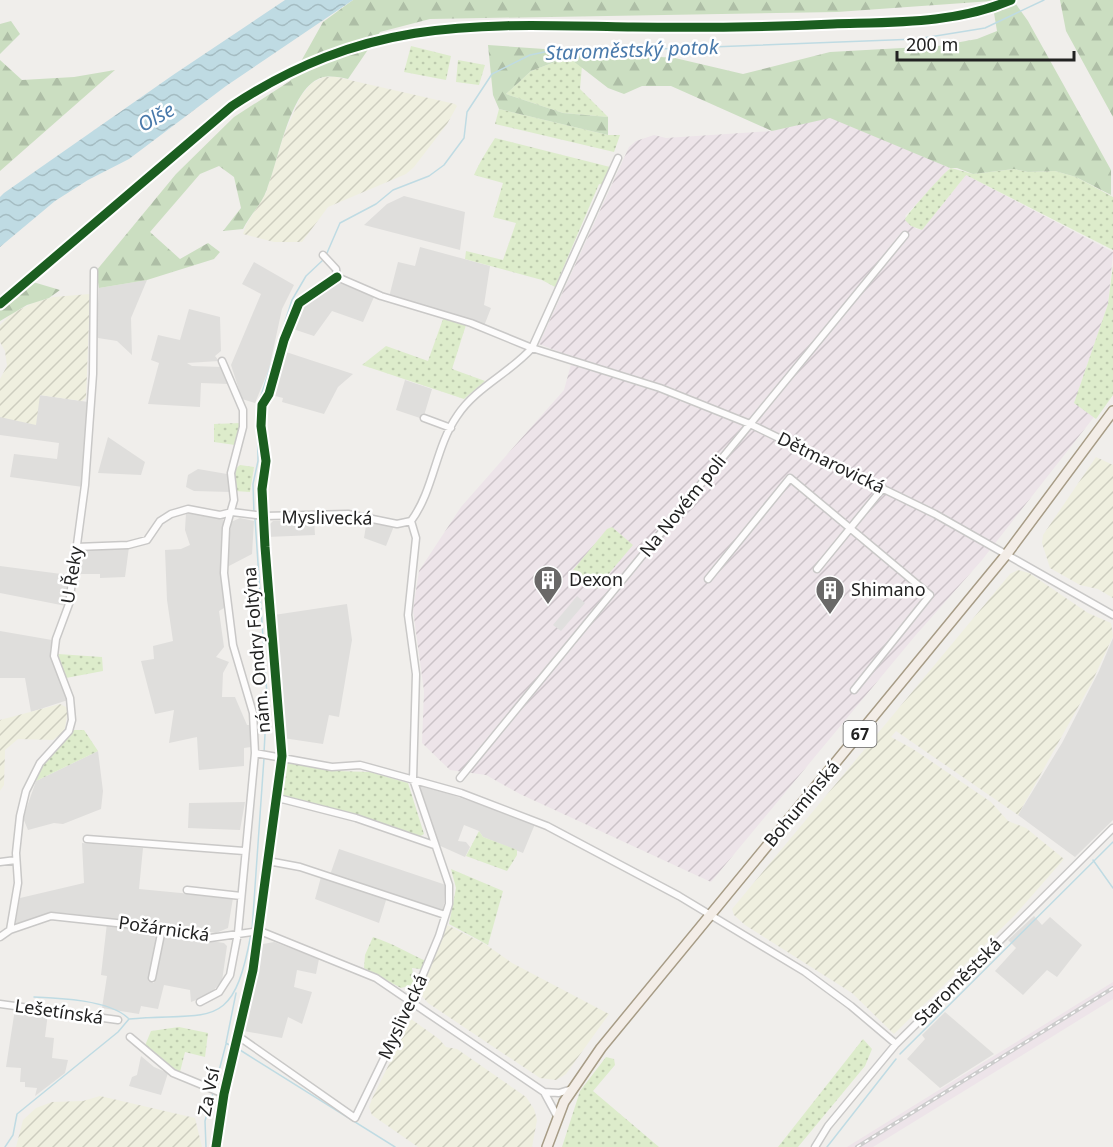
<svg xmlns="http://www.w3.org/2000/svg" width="1113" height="1147" viewBox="0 0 1113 1147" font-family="'Noto Sans',sans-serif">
  <defs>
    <pattern id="industrial-furrows" width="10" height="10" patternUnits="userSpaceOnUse" patternTransform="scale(1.5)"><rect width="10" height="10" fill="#ede4e9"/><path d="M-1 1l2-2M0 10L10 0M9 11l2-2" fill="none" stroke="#cbc3c8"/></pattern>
    <pattern id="farmland-furrows" width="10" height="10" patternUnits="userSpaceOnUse" patternTransform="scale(1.5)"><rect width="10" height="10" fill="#efefdf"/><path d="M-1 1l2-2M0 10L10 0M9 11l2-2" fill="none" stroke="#cdcdbf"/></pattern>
    <pattern id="grass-dots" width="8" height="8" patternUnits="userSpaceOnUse" patternTransform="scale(1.5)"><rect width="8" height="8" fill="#ddeccb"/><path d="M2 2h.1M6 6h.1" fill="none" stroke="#bdcaae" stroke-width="1.8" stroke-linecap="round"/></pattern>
    <pattern id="forest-firs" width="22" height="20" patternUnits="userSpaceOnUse" patternTransform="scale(1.5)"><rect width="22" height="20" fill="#cbdec1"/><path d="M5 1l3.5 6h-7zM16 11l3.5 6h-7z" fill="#aebea6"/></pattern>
    <pattern id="water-waves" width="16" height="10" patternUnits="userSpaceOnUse" patternTransform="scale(1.5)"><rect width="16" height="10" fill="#bfdbe3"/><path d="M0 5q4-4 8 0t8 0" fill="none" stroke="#a4bcc2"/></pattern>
  </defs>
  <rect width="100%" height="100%" fill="#f0eeeb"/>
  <!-- residential -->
  <path fill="#dfdedc" d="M404 196 465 212 460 250 364 225 387 204Z
    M420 247 490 266 484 305 491 308 484 326 389 297 398 262 415 266Z
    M254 262 294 285 282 309 269 369 255 403 242 399 231 365 261 294 242 284Z
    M147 280 131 318 132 355 117 341 98 338 96 335 99 288Z
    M339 283 374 297 363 322 332 311 314 336 290 328 300 306 319 291Z
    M189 309 220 317 221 351 215 356 219 361 187 363 192 366 222 367 229 384 201 383 200 407 148 404 159 363 151 360 158 335 180 340Z
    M283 351 353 374 338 387 324 414 282 402 283 398 271 395Z
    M405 380 432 389 423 419 396 410Z
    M40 395 88 402 83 487 10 477 14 454 57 459 59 443 0 435V417L13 419Z
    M108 437 145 462 141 475 98 473Z
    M198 469 227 474 231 492 194 491 186 487 188 475Z
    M186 513 223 519 224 608 219 611 224 647 216 657 229 662 223 673 222 697H235L247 725H250L251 747 244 748V766L199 770 197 737 169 743 174 710 155 714 141 661 154 659 153 646 173 641 167 600 165 550 181 549 190 545 185 530Z
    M240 518 254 521 252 554 227 567 231 522Z
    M314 519 315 535 267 537V527L273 521Z
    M367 519 394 526 386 546 364 538Z
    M129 547 125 577 100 578V574H78L82 550Z
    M0 566 69 575 66 606 0 593Z
    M347 604 352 640 339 717 329 715 323 744 283 738 274 615Z
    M0 631 52 640 50 653 68 700 31 712 25 678H0Z
    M1113 638V820L1075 857 1018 815 1062 743 1099 671Z
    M98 751 103 791 101 809 63 824 54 823 28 830 23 818 36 781Z
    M418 783 535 824 523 853 483 837 479 831 464 825 458 841 466 842 470 847 465 857 436 844 416 787Z
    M245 802 240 830 188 828 189 803Z
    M82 843 143 848 139 889 233 898 228 928 216 933 65 913H51L15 925 20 898 84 883Z
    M339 849 446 885 443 912 330 875Z
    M321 877 387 897 379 923 315 899Z
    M1034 916 1042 925 1050 917 1082 945 1057 977 1047 970 1023 995 995 971 1016 948 1008 940Z
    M107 923 157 933 148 981 154 983 164 934 224 943 227 946 222 981 209 995 191 1002 190 990 164 985 158 1009 141 1006 139 1014 102 1008 107 976 101 975Z
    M274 942 319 959 316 974 297 970 294 987 312 992 302 1024 288 1017 282 1038 244 1031 263 944Z
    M15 1009 48 1013 45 1037 54 1038 52 1058 68 1060 65 1073 35 1096 37 1088 25 1087V1082H20L21 1068 6 1067Z
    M945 1012 994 1054 940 1088 907 1059 925 1039 922 1035Z
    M141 1056 154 1067 168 1073 161 1095 129 1086 132 1077 137 1075Z"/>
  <!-- industrial -->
  <path fill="url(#industrial-furrows)" d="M830 117 950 168 905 216 916 229 922 230 966 175 1113 252 1108 304 1074 403 1094 417 982 560 915 636 711 882 520 794 486 775 450 770 422 743 424 691 413 610 419 571 461 507 564 390 573 357 539 344 629 147 636 141 654 135 666 138 772 131Z"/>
  <!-- railway -->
  <path fill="#ede4e9" d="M1113 982V999L1058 1033 873 1147H847Z"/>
  <!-- farmland -->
  <path fill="url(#farmland-furrows)" d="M324 77H336L455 104 457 106 447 124 414 167 406 174 328 207 302 242H274L243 234 246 225 266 193 284 135 301 96 312 83Z
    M90 294 86 398 82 401 40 395 36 425 0 417V379L7 366 5 351 0 342V325L11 314 33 303 53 297Z
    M1096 457 1113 465V598L1098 589 1080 585 1050 568 1042 543 1043 535Z
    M1018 570 1029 573 1088 613 1111 623 1113 636 1092 682 1018 815 896 731 891 737 913 749 991 802 1008 821 1026 828 1064 859 1015 915 894 1034 852 993 745 925 734 915 732 909 1010 574Z
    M60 704 68 708 65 729 61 734 53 740 18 739 5 750 4 785 0 791V720Z
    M447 925 485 944 512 963 609 1014 566 1074 556 1080 540 1078 428 1003 422 996 421 989Z
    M411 1019 439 1039 446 1047 457 1049 526 1097 534 1109 537 1120 532 1147H418L372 1115 369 1107 372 1099Z
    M100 1096 195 1118 202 1147H16L23 1120 36 1108 52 1102 83 1101Z"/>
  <!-- grass -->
  <path fill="url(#grass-dots)" d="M411 46 451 56 446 80 404 72Z
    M568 57 582 66 580 89 608 117 563 113 506 94 531 71Z
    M458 60 485 65 479 85 456 82Z
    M499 109 608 135H620L614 152 495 124Z
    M495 138 610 167 603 185 599 184 555 287 542 280 465 259 466 251 503 260 516 223 493 217 503 183 474 175C480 161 487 151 495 138Z
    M951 168 973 174 1014 169 1028 172 1055 171 1076 177 1113 197V250L966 175 922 230 911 226 905 220C906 215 946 170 951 168Z
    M1113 265V395L1096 419 1074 403 1108 304Z
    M443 319 466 325 452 369 485 381 464 399 362 365 386 346 428 361Z
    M241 423 235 445 214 442V424Z
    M240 465 254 467 250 492 235 491 234 470Z
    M612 527 633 545 596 589 573 570 607 529Z
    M58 654 102 657 103 671 66 678Z
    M72 730H84L98 751 36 781 45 761Z
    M286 761 335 771 370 772 408 783 424 834 419 837 281 796Z
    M479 831 483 837 517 850V855L507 871 466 856Z
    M451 869 503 891 488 945 449 924 456 888Z
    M373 937C392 943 408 953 426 961L421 969 412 968 414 979 412 985 401 988 364 968 365 955Z
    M179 1027 208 1033 205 1057 185 1052 180 1072 154 1058 144 1048 151 1031Z
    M863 1039 872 1049 865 1066 798 1147H778Z
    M606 1057 614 1059 615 1065 593 1091 659 1147H562L580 1091Z"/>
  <!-- forest -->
  <path fill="url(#forest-firs)" d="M353 0H1013L1028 21 1111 170V195L1076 177 1055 171 1028 172 1014 169 973 174 957 168H950L830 118 772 131 671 86H642L624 94 608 88 568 57 531 71 506 94 563 113 608 117V135L499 109 493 95 488 45 675 58 743 74 830 52 938 46 977 39 997 31 992 1 837 12 430 19 380 32 348 79C339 77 329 75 320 78 289 91 279 160 267 189 262 204 250 215 243 229L223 231 241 208 234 177 219 166 200 174 150 232 180 259 208 243 220 252 214 259 147 280 99 288 96 271 176 174 234 117 290 81 323 22Z
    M1060 0H1113V117L1066 31Z
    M11 21 20 34 0 54V24Z
    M0 60 22 80 74 77 115 70 0 171Z
    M33 282 60 290 49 298 27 305 0 321V310Z"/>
  <!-- parking -->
  <path fill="#e0dfde" d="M577 596 585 603 561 631 553 625Z"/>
  <!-- water -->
  <path fill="url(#water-waves)" d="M285 0H353L226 86 129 159 88 180 55 201 0 247V197L4 193 173 75Z"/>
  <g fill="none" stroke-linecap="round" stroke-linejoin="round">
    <!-- stream -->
    <path stroke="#bfdbe3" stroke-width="1.5" d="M327 253 340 223 376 204 393 190 429 176 444 165 464 138 467 112 492 74 530 55 564 48 579 52 917 39 985 28 1044 0
      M254 514 253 484 258 461 257 408 292 300 306 276 323 260
      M255 519 267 696 264 753
      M1093 860 1113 888
      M252 930 264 758
      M34 997C60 998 109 1000 128 1018
      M231 1046 226 1043 236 993
      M240 1050 395 1147
      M900 1054 1113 842
      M215 1086 226 1044
      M5 1147 13 1135 17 1114 118 1032 129 1019C213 1012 233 1032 251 934
      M206 1147 205 1121 213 1093
      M827 1147 896 1059"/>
    <!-- street casing -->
    <g stroke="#c9c8c7" stroke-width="9">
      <path id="street" d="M323 255 336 269 337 277
        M337 277 381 296 471 323 532 348 660 388 750 424 935 514 1113 615
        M424 418 451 428
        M76 547 128 545 147 540 160 521 171 514 188 509 220 515 232 512 264 516 348 514 397 524 411 521C434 490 435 448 457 416 476 387 510 373 532 348L618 158
        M817 569 883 488
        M708 579 790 478 930 595 854 690
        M255 753 332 767 360 765 461 793 547 826 679 896 805 972 851 1006 896 1044
        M460 778 905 235
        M278 798 356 818 434 845
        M87 839 244 851
        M268 861 300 867 445 915
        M0 862 16 860
        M187 890 241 896
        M10 930 18 883 16 853 20 816 26 791 40 763 69 731 72 720 70 698 54 656 56 639 69 604 85 485 93 374 94 271
        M0 937 10 930 51 916 135 925 210 938 260 931 376 978 544 1092 559 1093 572 1089
        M152 978 162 929
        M200 1002 219 992 230 975 238 933 255 753 253 713 233 645 224 573 226 528 234 500 231 473 243 427V410L222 361
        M0 1004 118 1020
        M238 1036 355 1118 412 1001 439 936 449 904V885L413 779 416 674 408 615 416 538 411 521
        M130 1037 173 1073 224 1094
        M544 1092 557 1116
        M216 1147 224 1094 253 970 282 756 265 547 262 489 266 461 261 426 262 405 269 394 284 340 299 303 337 277
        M815 1147 828 1126 896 1044 1113 828"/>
    </g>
    <!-- primary casing -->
    <g stroke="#a79c86" stroke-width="12">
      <path id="primary" d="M547 1147 564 1102 601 1048 1006 555 1113 411"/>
    </g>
    <!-- street -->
    <use href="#street" stroke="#fdfcfc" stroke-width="6"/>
    <!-- primary -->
    <use href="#primary" stroke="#f3ede7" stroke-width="9"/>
    <!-- rail casing -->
    <g stroke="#ccc" stroke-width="4">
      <path id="rail" d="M857 1147 1113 988"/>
    </g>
    <!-- rail -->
    <use href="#rail" stroke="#fff" stroke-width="1.5" stroke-dasharray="4.5" stroke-linecap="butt"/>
    <!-- cycleway casing -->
    <g stroke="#fff" stroke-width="13">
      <path id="cycleway" d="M0 304 232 106C368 16 479 24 633 27 700 28 766 27 833 24 893 22 955 24 1011 0
        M216 1147 224 1094 253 970 282 756 265 547 262 489 266 461 261 426 262 405 269 394 284 340 299 303 337 277"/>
    </g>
    <!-- cycleway -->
    <use href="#cycleway" stroke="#1b5e20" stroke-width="9"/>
  </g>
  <!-- icons -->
  <defs>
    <g id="building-pin" transform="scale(1.5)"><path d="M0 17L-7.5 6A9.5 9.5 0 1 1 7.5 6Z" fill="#6a6968" stroke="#fff"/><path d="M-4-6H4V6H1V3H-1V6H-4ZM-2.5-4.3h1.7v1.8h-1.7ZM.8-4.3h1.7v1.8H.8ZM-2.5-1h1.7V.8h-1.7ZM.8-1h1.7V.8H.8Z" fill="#fff"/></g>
  </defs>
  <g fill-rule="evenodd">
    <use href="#building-pin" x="548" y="580"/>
    <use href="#building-pin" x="830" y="590"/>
  </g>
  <g text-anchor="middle" stroke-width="5" stroke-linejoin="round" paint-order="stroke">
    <!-- shield labels -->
    <rect fill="#fff" stroke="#646464" stroke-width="1.5" x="843.5" y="721" width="33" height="26" rx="4.5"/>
    <g font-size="16" font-weight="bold" fill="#222">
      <text x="860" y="740">67</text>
    </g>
    <!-- street labels -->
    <g font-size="18" fill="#222" stroke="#fff">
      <text transform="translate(831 463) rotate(26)" y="6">Dětmarovická</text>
      <text transform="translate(683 506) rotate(-51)" y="6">Na Novém poli</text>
      <text transform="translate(327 518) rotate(1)" y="6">Myslivecká</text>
      <text transform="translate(72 575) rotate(-81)" y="6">U Řeky</text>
      <text transform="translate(257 650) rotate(-95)" y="6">nám. Ondry Foltýna</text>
      <text transform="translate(802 804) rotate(-50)" y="6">Bohumínská</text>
      <text transform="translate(164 929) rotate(8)" y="6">Požárnická</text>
      <text transform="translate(958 982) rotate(-45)" y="6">Staroměstská</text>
      <text transform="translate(59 1012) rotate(8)" y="6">Lešetínská</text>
      <text transform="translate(403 1017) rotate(-65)" y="6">Myslivecká</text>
      <text transform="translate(209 1092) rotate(-79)" y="6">Za Vsí</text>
    </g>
    <!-- poi labels -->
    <g font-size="18" fill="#222" stroke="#fff" text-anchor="start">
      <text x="569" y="586">Dexon</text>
      <text x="851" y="596">Shimano</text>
    </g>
    <!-- water labels -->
    <g font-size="20" font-style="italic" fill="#4a7aab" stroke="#fff">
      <text transform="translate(632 50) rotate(-2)" y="7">Staroměstský potok</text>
      <text transform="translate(156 117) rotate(-29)" y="7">Olše</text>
    </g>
  </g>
  <!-- scale -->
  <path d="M897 51v9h177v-9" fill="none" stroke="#222222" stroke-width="3"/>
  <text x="906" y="51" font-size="18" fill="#222222" stroke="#ffffff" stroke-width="4.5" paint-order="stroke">200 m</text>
</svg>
